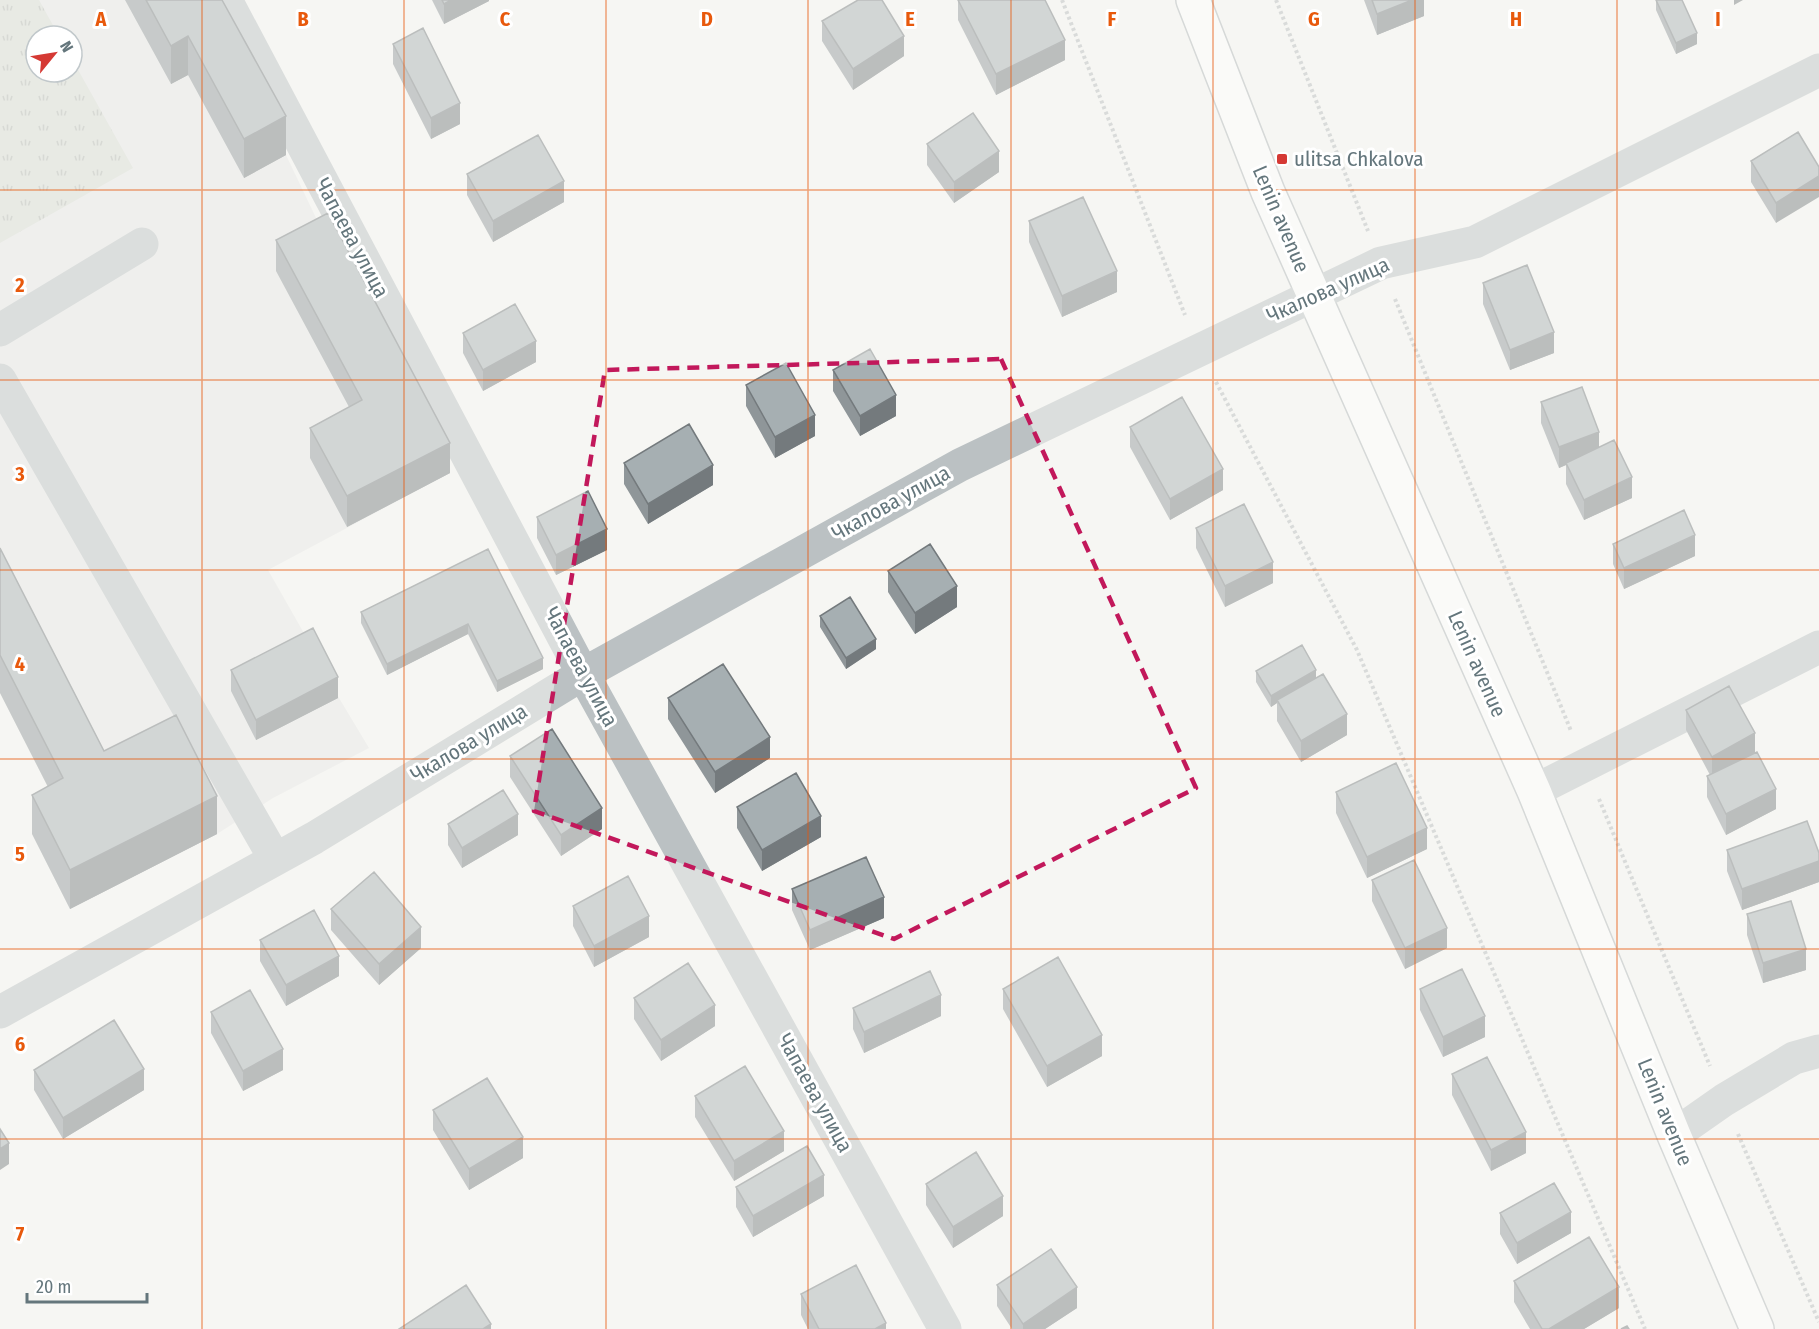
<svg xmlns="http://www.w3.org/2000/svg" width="1819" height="1329" viewBox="0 0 1819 1329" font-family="'Fira Sans Condensed',sans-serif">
  <defs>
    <pattern id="park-tufts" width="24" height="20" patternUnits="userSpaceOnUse" patternTransform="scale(1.5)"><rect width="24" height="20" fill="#d7dbd3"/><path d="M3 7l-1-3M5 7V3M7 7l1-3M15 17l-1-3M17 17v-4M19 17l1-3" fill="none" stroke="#b2b6b0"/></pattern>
  </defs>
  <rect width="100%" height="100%" fill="#f6f6f3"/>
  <!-- built -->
  <path fill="#e7e7e7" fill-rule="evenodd" d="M0 0H201L286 155 328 243 450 473 268 570 313 649 339 698 369 748 273 798 217 834 70 909 32 834 63 817 0 693ZM36 36H72V72H36Z"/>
  <!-- park -->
  <path fill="url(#park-tufts)" d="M0 0H39L59 36H36V72H72V59L133 168 0 243Z"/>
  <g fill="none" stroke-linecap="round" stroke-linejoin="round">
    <!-- major casing -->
    <g stroke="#afb5b8" stroke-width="36">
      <path id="major" d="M1193 0 1268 192 1534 791 1674 1135 1757 1329"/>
    </g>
    <!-- path -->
    <path stroke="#b6babc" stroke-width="4" stroke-dasharray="3 3" stroke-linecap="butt" d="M1062 0 1185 315
      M1276 0 1368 231
      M1395 299 1571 731
      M1216 382 1357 650 1645 1329
      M1599 799 1710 1066
      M1738 1134 1819 1322"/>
    <!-- minor -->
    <path stroke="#bbc1c3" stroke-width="33" d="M226 0 583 674 945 1329
      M0 330 142 244
      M0 380 275 859
      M1534 791 1819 647
      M0 1012 314 838 583 674 960 465 1381 263 1475 242 1819 70
      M1674 1135 1724 1100 1794 1058 1819 1051"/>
    <!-- major -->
    <use href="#major" stroke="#fff" stroke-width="33"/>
  </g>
  <!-- wall -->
  <path fill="#8f9699" d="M125 0H222L286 155 244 178 188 75 171 84Z
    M432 0H489V1L444 24Z
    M958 0 1065 60 996 95 958 20Z
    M1364 0H1424V16L1377 35Z
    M1656 0 1697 44 1676 54 1656 10Z
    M822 21 904 56 853 90 822 41Z
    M393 44 460 124 431 139 393 64Z
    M1798 132 1776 223 1751 182V161Z
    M927 144 999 172 954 203 927 165Z
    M467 174 564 202 493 242 467 195Z
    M1029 221 1117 292 1062 317 1029 242Z
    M276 240 450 473 347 527 310 458V428L349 407 276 271Z
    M1483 283 1554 353 1510 370 1483 304Z
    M463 333 536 362 483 391 463 353Z
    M833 370 896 416 860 436 833 391Z
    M746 385 815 436 775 458 746 406Z
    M1541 402 1599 447 1632 498 1584 520 1566 484V465L1559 468 1541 423Z
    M1130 427 1223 490 1170 520 1130 447Z
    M624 463 713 485 648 524 624 484Z
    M537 517 607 550 556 575 537 538Z
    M1196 528 1273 583 1225 607 1196 548Z
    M1613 544 1695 556 1624 589 1613 564Z
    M0 548 104 751 217 834 70 909 32 834V795L48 787 0 693Z
    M488 549 543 669 497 692 468 634 387 675 361 623V612Z
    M888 571 957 607 915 634 888 592Z
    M820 616 876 649 846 669 820 627Z
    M231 670 338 698 256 740 231 691Z
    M1256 671 1316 678 1347 735 1301 762 1277 721V703L1271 707 1256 682Z
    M668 698 770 758 715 793 668 719Z
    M1686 710 1755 752 1776 809 1726 835 1707 797V776L1710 775 1686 730Z
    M510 756 602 829 561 856 510 777Z
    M1336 792 1427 849 1367 878 1336 813Z
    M737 807 821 837 762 871 737 828Z
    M448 824 518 835 462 868 448 845Z
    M1727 850 1819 861V882L1742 910 1727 871Z
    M1372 880 1447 948 1405 969 1372 901Z
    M792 889 884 918 810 950 792 910Z
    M573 906 649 937 594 967 573 926Z
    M331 909 421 948 379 985 331 930Z
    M1747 914 1806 970 1763 983 1747 935Z
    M260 940 339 976 286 1006 260 961Z
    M1003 989 1102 1056 1047 1087 1003 1009Z
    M1420 989 1485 1037 1443 1057 1420 1010Z
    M634 998 715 1026 661 1061 634 1019Z
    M853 1008 941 1016 864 1053 853 1029Z
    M211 1012 283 1070 243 1091 211 1033Z
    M34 1070 144 1090 63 1139 34 1090Z
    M1452 1074 1526 1153 1491 1171 1452 1095Z
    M695 1096 784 1151 734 1181 695 1117Z
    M433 1110 523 1158 469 1190 433 1130Z
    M926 1184 1003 1216 953 1248 926 1205Z
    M736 1187 824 1196 753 1237 736 1207Z
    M1500 1213 1571 1233 1517 1264 1500 1234Z
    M1514 1281 1619 1308 1584 1329H1530L1514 1302Z
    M997 1285 1077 1308 1045 1329H1012L997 1306Z
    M801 1294 886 1329H808L801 1315Z"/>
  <!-- shaded-wall -->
  <path fill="#747a7d" d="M451 0H489V1L444 24V4Z
    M1412 0H1424V16L1377 35V14Z
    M1734 0H1743L1734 5Z
    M1697 33V44L1676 54V43Z
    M188 36V75L171 84V46Z
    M904 36V56L853 90V69Z
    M1065 40V60L996 95V74Z
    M460 103V124L431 139V118Z
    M286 116V155L244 178V139Z
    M999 151V172L954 203V182Z
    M1819 176V197L1776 223V203Z
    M564 181V202L493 242V221Z
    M1117 271V292L1062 317V296Z
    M1554 332V353L1510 370V350Z
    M536 341V362L483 391V370Z
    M896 395V416L860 436V416Z
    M815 415V436L775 458V437Z
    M1599 432V453L1566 463V465L1559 468V447Z
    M450 443V473L347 527V496Z
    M713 465V485L648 524V504Z
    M1223 469V490L1170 520V499Z
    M1632 477V498L1584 520V500Z
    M607 529V550L556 575V555Z
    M1695 535V556L1624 589V568Z
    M1273 562V583L1225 607V586Z
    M957 586V607L915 634V613Z
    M468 624V634L387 675V664Z
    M876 639V649L846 669V658Z
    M543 658V669L497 692V681Z
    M1316 670V680L1277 700V703L1271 707V696Z
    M338 677V698L256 740V720Z
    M1347 714V735L1301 762V741Z
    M1755 733V754L1712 778V757Z
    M770 737V758L715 793V772Z
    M1776 789V809L1726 835V814Z
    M217 796V834L70 909V870Z
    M602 808V829L561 856V835Z
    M518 814V835L462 868V848Z
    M821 816V837L762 871V850Z
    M1427 828V849L1367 878V857Z
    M1819 861V882L1742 910V889Z
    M884 897V918L810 950V930Z
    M649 916V937L594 967V946Z
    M421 927V948L379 985V964Z
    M1447 928V948L1405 969V948Z
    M1806 949V970L1763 983V963Z
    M339 956V976L286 1006V985Z
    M941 995V1016L864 1053V1032Z
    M715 1005V1026L661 1061V1040Z
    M1485 1016V1037L1443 1057V1037Z
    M1102 1035V1056L1047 1087V1066Z
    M283 1049V1070L243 1091V1071Z
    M144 1069V1090L63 1139V1118Z
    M784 1131V1151L734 1181V1161Z
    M1526 1132V1153L1491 1171V1150Z
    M523 1137V1158L469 1190V1169Z
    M9 1143V1164L0 1170V1149Z
    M824 1175V1196L753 1237V1216Z
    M1003 1196V1216L953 1248V1227Z
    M1571 1212V1233L1517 1264V1243Z
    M1077 1287V1308L1045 1329H1023V1324Z
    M1619 1287V1308L1584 1329H1549Z
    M886 1323V1329H875Z
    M491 1324V1329H483Z"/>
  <!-- building -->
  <path fill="#a6afb2" stroke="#747a7d" stroke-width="1.5" d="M146 0H222L286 116 244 139 188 36 171 46Z
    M442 0H451L444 4Z
    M858 0H882L904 36 853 69 822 21Z
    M958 0H1045L1065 40 996 74Z
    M1372 0H1412L1377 14Z
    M1656 0H1682L1697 33 1676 43Z
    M423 28 460 103 431 118 393 44Z
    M973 113 999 151 954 182 927 144Z
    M1798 132 1819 167V176L1776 203 1751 161Z
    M538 135 564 181 493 221 467 174Z
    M1083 197 1117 271 1062 296 1029 221Z
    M328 213 450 443 347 496 310 428 362 400 276 240Z
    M1527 265 1554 332 1510 350 1483 283Z
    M515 304 536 341 483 370 463 333Z
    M870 349 896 395 860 416 833 370Z
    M786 363 815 415 775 437 746 385Z
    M1582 387 1599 432 1559 447 1541 402Z
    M1182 397 1223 469 1170 499 1130 427Z
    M689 424 713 465 648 504 624 463Z
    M1614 440 1632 477 1584 500 1566 463Z
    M588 491 607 529 556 555 537 517Z
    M1244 504 1273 562 1225 586 1196 528Z
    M1684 510 1695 535 1624 568 1613 544Z
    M930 544 957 586 915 613 888 571Z
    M0 548 104 751 176 715 217 796 70 870 32 795 63 778 0 655Z
    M488 549 543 658 497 681 468 624 387 664 361 612Z
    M850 597 876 639 846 658 820 616Z
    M313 628 338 677 256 720 231 670Z
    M1302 645 1316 670 1271 696 1256 671Z
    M723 664 770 737 715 772 668 698Z
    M1323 674 1347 714 1301 741 1277 700Z
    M1729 686 1755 733 1712 757 1686 710Z
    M552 729 602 808 561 835 510 756Z
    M1757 752 1776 789 1726 814 1707 776Z
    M1396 763 1427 828 1367 857 1336 792Z
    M796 773 821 816 762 850 737 807Z
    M503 790 518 814 462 848 448 824Z
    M1807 821 1819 853V861L1742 889 1727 850Z
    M866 857 884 897 810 930 792 889Z
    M1414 860 1447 928 1405 948 1372 880Z
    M374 872 421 927 379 964 331 909Z
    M628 876 649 916 594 946 573 906Z
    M1791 901 1806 949 1763 963 1747 914Z
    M314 910 339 956 286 985 260 940Z
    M1058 957 1102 1035 1047 1066 1003 989Z
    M688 963 715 1005 661 1040 634 998Z
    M1462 969 1485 1016 1443 1037 1420 989Z
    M930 971 941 995 864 1032 853 1008Z
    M250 990 283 1049 243 1071 211 1012Z
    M114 1020 144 1069 63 1118 34 1070Z
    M1487 1057 1526 1132 1491 1150 1452 1074Z
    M745 1066 784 1131 734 1161 695 1096Z
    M487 1078 523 1137 469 1169 433 1110Z
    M0 1129 9 1143 0 1149Z
    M807 1146 824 1175 753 1216 736 1187Z
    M976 1152 1003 1196 953 1227 926 1184Z
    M1554 1183 1571 1212 1517 1243 1500 1213Z
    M1589 1237 1619 1287 1549 1329H1542L1514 1281Z
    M1051 1249 1077 1287 1023 1324 997 1285Z
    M856 1265 886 1323 875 1329H819L801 1294Z
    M466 1285 491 1324 483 1329H399Z
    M1627 1326 1629 1329H1621Z"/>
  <!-- marked area -->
  <path d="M0 0H1819V1329H0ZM1001 359 1196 788 894 939 534 811 605 370Z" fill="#f6f6f3" fill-opacity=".55" fill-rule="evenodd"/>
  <path fill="none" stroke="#c2185b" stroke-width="4.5" stroke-dasharray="12 8" stroke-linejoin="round" d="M1001 359 1196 788 894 939 534 811 605 370Z"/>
  <!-- grid -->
  <path fill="none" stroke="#e8590c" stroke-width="1.5" stroke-opacity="0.55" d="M202 0V1329M404 0V1329M606 0V1329M808 0V1329M1011 0V1329M1213 0V1329M1415 0V1329M1617 0V1329M0 190H1819M0 380H1819M0 570H1819M0 759H1819M0 949H1819M0 1139H1819"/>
  <!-- markers -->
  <rect fill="#d53934" stroke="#fff" stroke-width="2" x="1276" y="153" width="12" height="12" rx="3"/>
  <g text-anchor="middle" stroke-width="6" stroke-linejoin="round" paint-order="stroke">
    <!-- poi labels -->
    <g font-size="21" fill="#64767c" stroke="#fff" text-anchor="start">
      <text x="1294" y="166">ulitsa Chkalova</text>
    </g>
    <!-- street labels -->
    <g font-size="21" fill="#64767c" stroke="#fff">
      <text transform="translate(1281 219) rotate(67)" y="7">Lenin avenue</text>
      <text transform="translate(352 238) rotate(62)" y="7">Чапаева улица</text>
      <text transform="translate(1328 290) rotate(-24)" y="7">Чкалова улица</text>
      <text transform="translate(891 503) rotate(-29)" y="7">Чкалова улица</text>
      <text transform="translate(1477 664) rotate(66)" y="7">Lenin avenue</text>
      <text transform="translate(581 667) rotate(62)" y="7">Чапаева улица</text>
      <text transform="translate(469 743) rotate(-31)" y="7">Чкалова улица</text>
      <text transform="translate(815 1093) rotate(61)" y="7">Чапаева улица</text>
      <text transform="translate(1665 1112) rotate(68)" y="7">Lenin avenue</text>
    </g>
  </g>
  <g font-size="20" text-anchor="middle" font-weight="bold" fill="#e8590c" stroke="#fff" stroke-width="6" stroke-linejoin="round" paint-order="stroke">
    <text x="101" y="26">A</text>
    <text x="303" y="26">B</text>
    <text x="505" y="26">C</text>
    <text x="707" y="26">D</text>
    <text x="910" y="26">E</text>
    <text x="1112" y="26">F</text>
    <text x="1314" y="26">G</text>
    <text x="1516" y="26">H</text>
    <text x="1718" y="26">I</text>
    <text x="20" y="292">2</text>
    <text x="20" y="481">3</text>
    <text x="20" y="671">4</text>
    <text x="20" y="861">5</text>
    <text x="20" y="1051">6</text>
    <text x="20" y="1241">7</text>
  </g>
  <!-- north arrow -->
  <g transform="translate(54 54) rotate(60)"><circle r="28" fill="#ffffff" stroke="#c1c8cb" stroke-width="1.5"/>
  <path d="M0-4.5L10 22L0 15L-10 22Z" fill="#d53934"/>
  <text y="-9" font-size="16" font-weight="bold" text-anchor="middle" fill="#64767c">N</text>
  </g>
  <!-- scale -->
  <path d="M27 1293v9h120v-9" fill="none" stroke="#64767c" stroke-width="3"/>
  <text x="36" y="1293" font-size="18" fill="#64767c" stroke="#ffffff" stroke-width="4.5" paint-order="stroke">20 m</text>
</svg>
